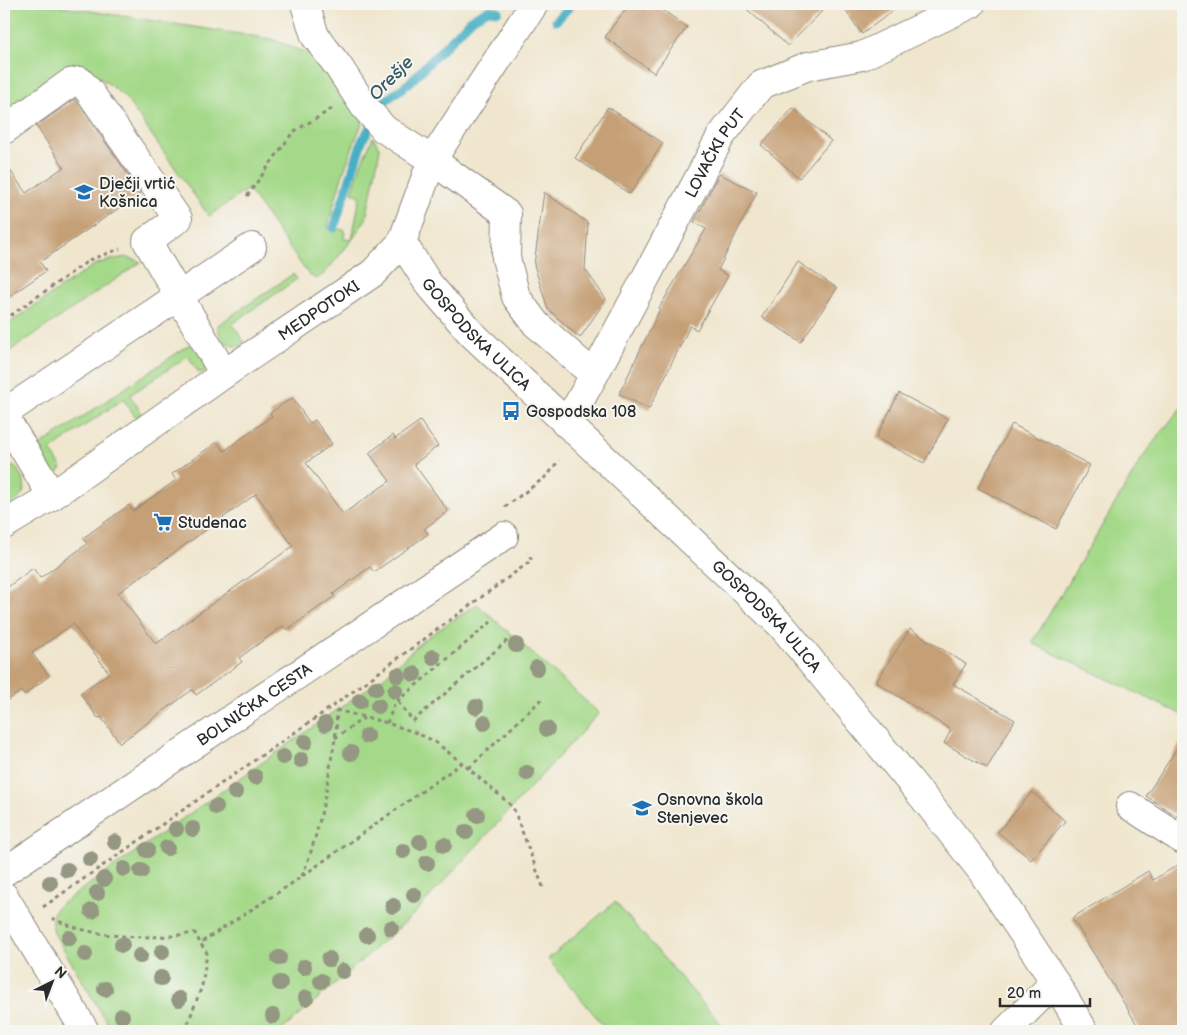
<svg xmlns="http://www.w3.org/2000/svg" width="1187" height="1035" viewBox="0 0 1187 1035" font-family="'Balsamiq Sans',sans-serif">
  <rect width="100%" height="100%" fill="#f6f6f2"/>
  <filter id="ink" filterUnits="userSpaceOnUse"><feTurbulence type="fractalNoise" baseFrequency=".02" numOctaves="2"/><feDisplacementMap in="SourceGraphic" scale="10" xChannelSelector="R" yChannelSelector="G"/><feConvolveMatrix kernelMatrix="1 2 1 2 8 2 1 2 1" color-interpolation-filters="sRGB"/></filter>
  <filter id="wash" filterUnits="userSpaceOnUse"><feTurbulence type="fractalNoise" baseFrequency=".0096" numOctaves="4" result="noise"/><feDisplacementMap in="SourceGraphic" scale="20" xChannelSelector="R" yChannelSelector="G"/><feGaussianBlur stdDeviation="1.12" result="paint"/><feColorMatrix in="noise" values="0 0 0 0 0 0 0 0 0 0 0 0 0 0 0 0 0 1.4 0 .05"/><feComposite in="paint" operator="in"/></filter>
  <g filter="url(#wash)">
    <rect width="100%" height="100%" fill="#f0e6ce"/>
    <!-- green -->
    <path fill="#a4d989" stroke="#68825a" d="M4 4H44L272 39 315 57 363 121C348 156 337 190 328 227L345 230 344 239 352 240 360 196 352 192 361 164 373 137 380 149 366 219 352 240 325 273 316 279 308 274 248 189 209 216 125 97 101 78 58 72 25 96 29 102 4 121Z
      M126 257 141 262 4 355V327L94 265 110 260Z
      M293 274 297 279 232 324 244 341 242 346C229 349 218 338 218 325Z
      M194 344 206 364 204 372 199 373 188 356 130 395 141 412 139 417 135 416 123 399 50 450 62 468 58 473 54 474 38 447 189 345Z
      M1183 405V715L1032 643 1146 452Z
      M15 466C27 484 30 491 11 505L4 495V470L9 467Z
      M477 604 599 713 411 917 281 1031H112L54 933C51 922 50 916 57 907L384 677 422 641Z
      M615 902 727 1031H608L548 959Z"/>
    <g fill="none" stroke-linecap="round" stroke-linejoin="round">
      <!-- stream -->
      <path stroke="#45afc4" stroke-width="9" d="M556 21 572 4
        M334 228 362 141 385 101 409 83 473 18 488 10 498 11"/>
    </g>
    <g id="blocks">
      <!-- building -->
      <path fill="#c59f75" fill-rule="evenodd" d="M629 4H654L687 27 654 73 605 37Z
        M741 4H829L788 46Z
        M841 4H902L862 34Z
        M75 99 141 193 40 262 46 271 4 300V162L26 193 64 167 36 126Z
        M608 107 663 143 630 194 575 158Z
        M793 108 831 141 799 178 761 145Z
        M719 174 757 192 718 270 728 276 697 330 690 326 649 409 619 394 660 309 659 308 706 229 694 222Z
        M544 192 588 223 585 269 606 299 580 338 548 309 534 265Z
        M798 262 837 288 801 342 762 317Z
        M899 393 948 419 924 463 876 438Z
        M292 398 310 423 315 420 332 444 306 463 343 514 390 481 369 453 393 435 395 439 420 421 438 446 414 464 448 511 424 529 428 534 374 572 370 567 333 594 335 596 287 630 283 626 239 658 242 662 196 695 192 690 120 743 101 717 98 718 80 693 109 673 73 624 32 653 49 676 24 695 21 691 4 703V590L33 568 40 578 87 544 83 538 129 505 133 511 176 480 172 474 217 442 224 451 272 416 270 413ZM256 494 293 546 156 644 118 593Z
        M1012 424 1090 465 1056 529 978 488Z
        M910 629 966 664 953 684 1015 720 987 768 944 743 951 730 876 682Z
        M1183 739V820L1146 796Z
        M1032 792 1065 821 1031 860 998 832Z
        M1183 862V1031H1141L1072 918 1148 871 1153 880Z"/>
    </g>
  </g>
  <g filter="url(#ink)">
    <use href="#blocks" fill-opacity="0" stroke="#8e887c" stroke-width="1"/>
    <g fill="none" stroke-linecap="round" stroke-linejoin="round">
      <!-- minor casing -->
      <g stroke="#8e887c" stroke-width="30">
        <g id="minor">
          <path d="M305 4 315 36 338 66 364 106 384 129 432 160 507 214 506 258 516 297 536 324 594 375"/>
          <path d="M4 130 70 83 80 81 89 91 178 219 147 241 224 374"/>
          <path id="s1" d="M402 242 428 283 470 332 782 626 923 797 981 870 1055 982 1084 1031"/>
          <path d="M4 413 252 247"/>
          <path d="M4 416 52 496"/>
          <path id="s2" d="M565 423 578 404 594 375 721 136 761 85 808 66 862 56 971 4"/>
          <path id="s3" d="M4 525 52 496 224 374 373 273 402 242 432 160 534 4"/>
          <path d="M1130 806 1183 840"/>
          <path id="s4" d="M4 872 504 536"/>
          <path d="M4 896 85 1031"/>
          <path d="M1006 1031 1055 982"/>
        </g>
      </g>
      <!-- path -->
      <path stroke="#8e887c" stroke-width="3" stroke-dasharray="4 4" stroke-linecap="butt" d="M247 196 293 132 332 109
        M4 320 91 259 120 249
        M505 507 548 475 559 460
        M398 702 413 721 508 640
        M336 710 384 722 414 732 434 741 462 763
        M387 723 395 703 491 622
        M335 738 364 718
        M469 768 543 698
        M302 876C317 839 325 800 331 761 334 744 338 728 336 711
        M43 907 333 706 532 560 527 553
        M52 918C92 939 151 940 195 933L200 943 291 884 462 763 513 807 543 887
        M185 1031 202 986 207 953 200 943"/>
      <!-- minor -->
      <use href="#minor" stroke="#fff" stroke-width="28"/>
    </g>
    <!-- trees -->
    <g fill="#949781">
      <circle cx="516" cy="645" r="8"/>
      <circle cx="433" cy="657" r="8"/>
      <circle cx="537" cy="668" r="8"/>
      <circle cx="414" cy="674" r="8"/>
      <circle cx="398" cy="675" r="8"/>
      <circle cx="376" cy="688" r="8"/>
      <circle cx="395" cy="691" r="8"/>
      <circle cx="360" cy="701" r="8"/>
      <circle cx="378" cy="706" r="8"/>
      <circle cx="476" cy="707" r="8"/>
      <circle cx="484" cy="723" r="8"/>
      <circle cx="325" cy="724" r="8"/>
      <circle cx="547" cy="729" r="8"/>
      <circle cx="367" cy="736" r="8"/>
      <circle cx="305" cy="742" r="8"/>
      <circle cx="351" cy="753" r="8"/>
      <circle cx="283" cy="757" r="8"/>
      <circle cx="301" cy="760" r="8"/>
      <circle cx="527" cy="773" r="8"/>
      <circle cx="255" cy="777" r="8"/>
      <circle cx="235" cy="792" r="8"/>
      <circle cx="216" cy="807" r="8"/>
      <circle cx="477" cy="815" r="8"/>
      <circle cx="176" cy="829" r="8"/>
      <circle cx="193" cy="829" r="8"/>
      <circle cx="466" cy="832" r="8"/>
      <circle cx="115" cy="842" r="8"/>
      <circle cx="420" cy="842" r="8"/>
      <circle cx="444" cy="845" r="8"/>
      <circle cx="167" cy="848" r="8"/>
      <circle cx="147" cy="850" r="8"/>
      <circle cx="403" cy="851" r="8"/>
      <circle cx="90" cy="859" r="8"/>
      <circle cx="427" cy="863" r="8"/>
      <circle cx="124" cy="869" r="8"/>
      <circle cx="67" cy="870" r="8"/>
      <circle cx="141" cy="871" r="8"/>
      <circle cx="104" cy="879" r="8"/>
      <circle cx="50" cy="883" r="8"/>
      <circle cx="97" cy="893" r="8"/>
      <circle cx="414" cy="895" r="8"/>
      <circle cx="393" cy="906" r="8"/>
      <circle cx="92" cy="911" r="8"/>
      <circle cx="391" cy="928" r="8"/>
      <circle cx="367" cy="935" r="8"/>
      <circle cx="69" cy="938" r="8"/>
      <circle cx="122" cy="945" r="8"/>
      <circle cx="162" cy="952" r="8"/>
      <circle cx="85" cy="954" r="8"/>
      <circle cx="140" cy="956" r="8"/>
      <circle cx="279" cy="958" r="8"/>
      <circle cx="329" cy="959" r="8"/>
      <circle cx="304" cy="967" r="8"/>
      <circle cx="343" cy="971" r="8"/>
      <circle cx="161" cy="978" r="8"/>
      <circle cx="321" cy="981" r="8"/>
      <circle cx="280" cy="983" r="8"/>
      <circle cx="105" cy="989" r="8"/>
      <circle cx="306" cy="998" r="8"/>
      <circle cx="179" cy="999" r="8"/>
      <circle cx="122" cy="1016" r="8"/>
      <circle cx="273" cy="1016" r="8"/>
    </g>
  </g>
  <!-- icons -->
  <defs>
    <g id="school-bare" transform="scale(1.5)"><path d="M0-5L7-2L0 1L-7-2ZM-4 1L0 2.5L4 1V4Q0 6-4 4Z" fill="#1f6fb2" stroke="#f6f6f2" stroke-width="2.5" paint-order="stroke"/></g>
    <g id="bus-bare" transform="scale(1.5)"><path d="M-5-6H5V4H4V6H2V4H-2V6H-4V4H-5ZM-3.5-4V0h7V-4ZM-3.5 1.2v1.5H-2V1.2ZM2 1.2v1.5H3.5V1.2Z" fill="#1f6fb2" stroke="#f6f6f2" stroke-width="2.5" paint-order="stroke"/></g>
    <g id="supermarket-bare" transform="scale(1.5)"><path d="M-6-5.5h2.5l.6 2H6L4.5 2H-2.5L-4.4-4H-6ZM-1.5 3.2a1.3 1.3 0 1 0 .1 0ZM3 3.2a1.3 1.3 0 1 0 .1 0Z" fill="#1f6fb2" stroke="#f6f6f2" stroke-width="2.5" paint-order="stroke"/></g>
  </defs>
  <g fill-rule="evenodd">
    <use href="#school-bare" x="84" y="192"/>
    <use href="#bus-bare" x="511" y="411"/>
    <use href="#supermarket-bare" x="163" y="522"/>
    <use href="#school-bare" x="642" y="808"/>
  </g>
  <g text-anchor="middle" stroke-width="4" stroke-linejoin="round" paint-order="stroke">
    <!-- street labels -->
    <g font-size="16" fill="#2b2b2b" stroke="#f6f6f2">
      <text dy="6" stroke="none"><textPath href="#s2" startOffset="309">LOVAČKI PUT</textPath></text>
      <text dy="6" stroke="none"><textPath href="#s3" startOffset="381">MEDPOTOKI</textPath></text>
      <text dy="6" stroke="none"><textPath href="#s1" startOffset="119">GOSPODSKA ULICA</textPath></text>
      <text dy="6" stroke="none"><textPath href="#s1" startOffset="524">GOSPODSKA ULICA</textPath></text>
      <text dy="6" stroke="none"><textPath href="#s4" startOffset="301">BOLNIČKA CESTA</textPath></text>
    </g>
    <!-- poi labels -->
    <g font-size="16" fill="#2b2b2b" stroke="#f6f6f2" text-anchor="start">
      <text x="99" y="189">Dječji vrtić<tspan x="99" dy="18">Košnica</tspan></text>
      <text x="526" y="417">Gospodska 108</text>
      <text x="178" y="528">Studenac</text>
      <text x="657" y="805">Osnovna škola<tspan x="657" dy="18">Stenjevec</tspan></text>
    </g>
    <!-- water labels -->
    <g font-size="18" font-style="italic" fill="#345961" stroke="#f6f6f2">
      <text transform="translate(391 78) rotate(-45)" y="6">Orešje</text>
    </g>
  </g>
  <!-- margin -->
  <rect width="1187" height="1035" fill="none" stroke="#f6f6f2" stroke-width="20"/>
  <!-- north arrow -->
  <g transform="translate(52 982) rotate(42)" stroke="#f6f6f2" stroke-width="4" paint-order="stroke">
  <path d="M0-4L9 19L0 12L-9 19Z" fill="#2b2b2b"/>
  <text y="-8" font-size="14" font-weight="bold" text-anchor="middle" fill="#2b2b2b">N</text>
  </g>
  <!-- scale -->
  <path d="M1000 998v8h90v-8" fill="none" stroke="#2b2b2b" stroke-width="2.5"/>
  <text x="1007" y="998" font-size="15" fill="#2b2b2b" stroke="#f6f6f2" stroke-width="4" paint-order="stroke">20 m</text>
</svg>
